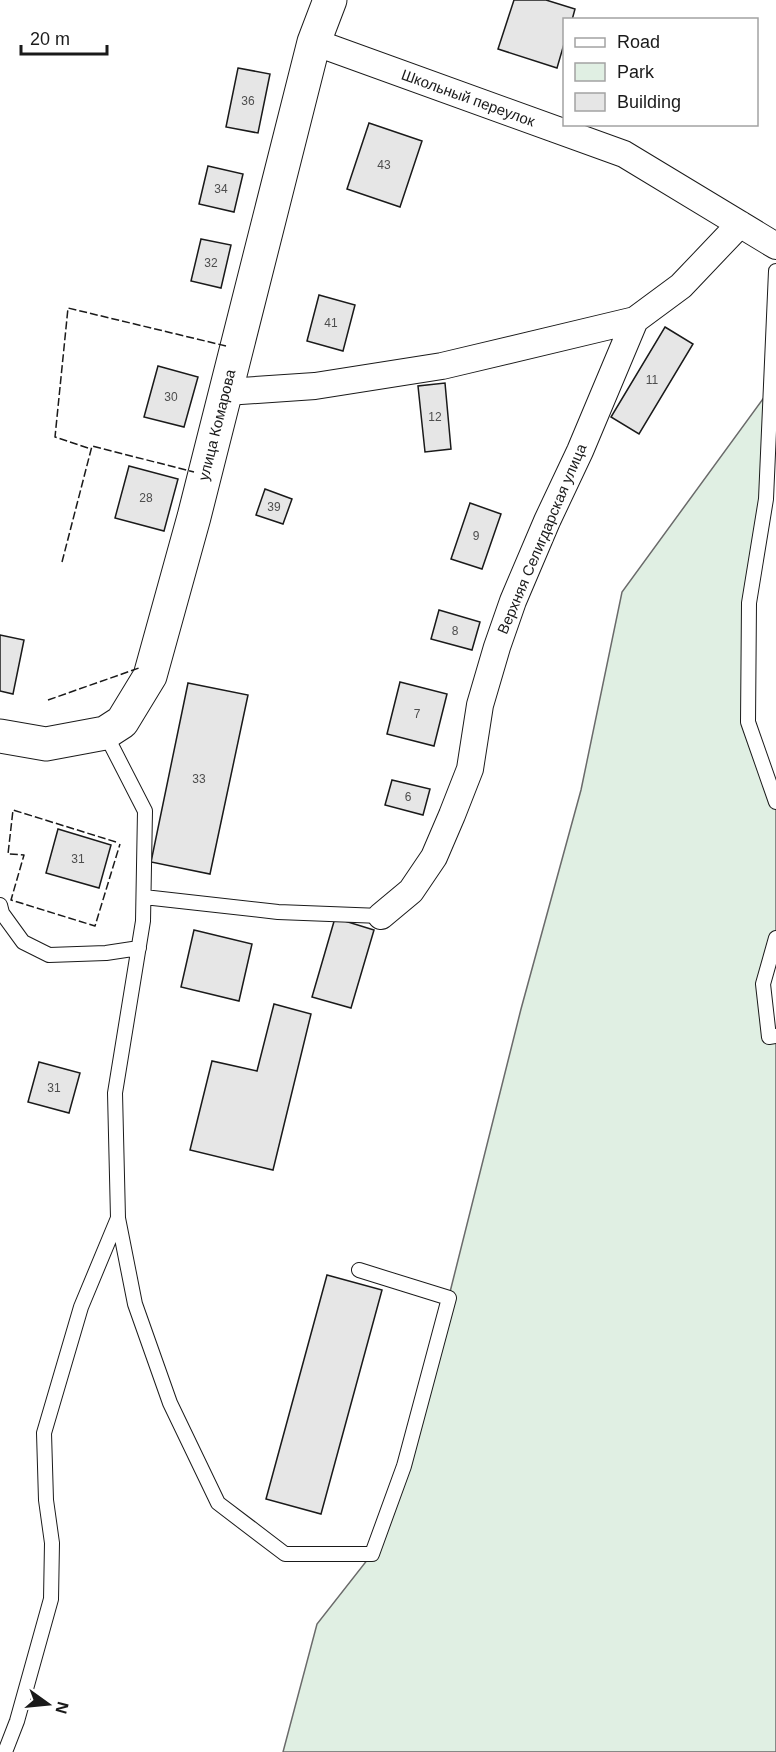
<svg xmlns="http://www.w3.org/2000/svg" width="776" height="1752" viewBox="0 0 776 1752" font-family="Helvetica,sans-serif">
  <rect width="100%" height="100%" fill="#fff"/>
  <!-- green -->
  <path fill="#e0efe3" stroke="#6a6a6a" stroke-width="1.5" d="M771 388 749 603 748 722 776 802V938L763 984 776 1036V1752H283L317 1624 372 1554 447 1304 521 1009 581 790 622 592Z"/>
  <!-- building -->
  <path fill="#e6e6e6" stroke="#1a1a1a" stroke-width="1.5" d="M514 0H546L575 9 572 20H564V44L557 68 498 49Z
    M238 68 270 74 258 133 226 127Z
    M369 123 422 141 400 207 347 189Z
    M208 166 243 174 234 212 199 204Z
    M201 239 231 245 221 288 191 281Z
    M319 295 355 305 343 351 307 341Z
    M665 327 693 344 639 434 611 417Z
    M158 366 198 377 184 427 144 417Z
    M445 383 451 449 425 452 418 386Z
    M129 466 178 479 164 531 115 518Z
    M265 489 292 499 283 524 256 515Z
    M470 503 501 514 482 569 451 559Z
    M439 610 480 622 472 650 431 639Z
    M0 635 24 640 13 694 0 691Z
    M400 682 447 694 434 746 387 734Z
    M188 683 248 695 210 874 151 862Z
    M392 780 430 789 423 815 385 805Z
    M58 829 111 845 99 888 46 873Z
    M335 918 374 930 351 1008 312 997Z
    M194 930 252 944 239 1001 181 987Z
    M274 1004 311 1014 273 1170 190 1150 212 1061 257 1071Z
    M39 1062 80 1073 69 1113 28 1102Z
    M327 1275 382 1290 321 1514 266 1499Z"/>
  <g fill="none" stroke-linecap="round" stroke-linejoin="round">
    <!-- lane casing -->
    <g stroke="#1a1a1a" stroke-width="16">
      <path id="lane" d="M776 271 766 499 749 603 748 722 776 802
        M105 733 145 811 143 921 115 1093 118 1218 135 1304 170 1403 218 1503 285 1554H372L404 1466 449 1298 359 1270
        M144 897 278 912 381 916
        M0 905 2 913 23 942 49 955 106 953 139 948
        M776 938 763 984 769 1037 776 1036
        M5 1752 17 1721 51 1599 52 1543 46 1500 44 1433 81 1307 118 1218"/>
    </g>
    <!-- street casing -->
    <g stroke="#1a1a1a" stroke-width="28">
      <path id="street" d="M314 42 624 154 776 246
        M226 392 315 386 442 366 635 320 681 286 740 224
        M381 916 411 891 434 857 452 815 470 769 480 705 497 647 513 601 547 521 580 451 635 320"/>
    </g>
    <!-- secondary casing -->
    <g stroke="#1a1a1a" stroke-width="35">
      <path id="secondary" d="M0 736 46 744 105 733 122 722 150 676 194 517 314 42 330 0"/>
    </g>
    <!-- lane -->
    <use href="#lane" stroke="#fff" stroke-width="14"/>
    <!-- street -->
    <use href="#street" stroke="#fff" stroke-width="26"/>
    <!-- secondary -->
    <use href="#secondary" stroke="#fff" stroke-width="33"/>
    <!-- fence -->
    <path stroke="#1a1a1a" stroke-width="1.5" stroke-dasharray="8 3" stroke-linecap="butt" d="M88 448 55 437 68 308 226 346
      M62 562 92 446 194 472
      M48 700 139 668
      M116 842 13 810 8 854 24 855 11 900 95 926 120 844"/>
  </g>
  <g text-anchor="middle" stroke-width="4.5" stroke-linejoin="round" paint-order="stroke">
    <!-- number labels -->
    <g font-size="12" fill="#4d4d4d">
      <text x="248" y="105">36</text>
      <text x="384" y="169">43</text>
      <text x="221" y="193">34</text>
      <text x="211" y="267">32</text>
      <text x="331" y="327">41</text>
      <text x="652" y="384">11</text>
      <text x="171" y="401">30</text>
      <text x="435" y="421">12</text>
      <text x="146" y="502">28</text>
      <text x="274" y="511">39</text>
      <text x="476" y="540">9</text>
      <text x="455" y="635">8</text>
      <text x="417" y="718">7</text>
      <text x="199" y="783">33</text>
      <text x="408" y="801">6</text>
      <text x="78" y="863">31</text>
      <text x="54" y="1092">31</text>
    </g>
    <!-- street labels -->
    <g font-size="15" fill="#1a1a1a" stroke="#fff">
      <text transform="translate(468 98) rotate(20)" y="5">Школьный переулок</text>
      <text transform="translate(217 425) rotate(-76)" y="5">улица Комарова</text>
      <text transform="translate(542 539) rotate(-67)" y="5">Верхняя Селигдарская улица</text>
    </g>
  </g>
  <!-- legend -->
  <rect x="563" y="18" width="195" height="108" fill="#ffffff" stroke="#a3a3a3" stroke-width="1.5"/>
  <rect x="575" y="38" width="30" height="9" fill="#ffffff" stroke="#a3a3a3" stroke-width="1.5"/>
  <text x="617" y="48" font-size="18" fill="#1a1a1a">Road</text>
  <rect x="575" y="63" width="30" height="18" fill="#e0efe3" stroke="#a3a3a3" stroke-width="1.5"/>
  <text x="617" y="78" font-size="18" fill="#1a1a1a">Park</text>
  <rect x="575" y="93" width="30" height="18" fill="#e6e6e6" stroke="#a3a3a3" stroke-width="1.5"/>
  <text x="617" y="108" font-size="18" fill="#1a1a1a">Building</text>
  <!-- north arrow -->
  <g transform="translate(48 1704) rotate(105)" stroke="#ffffff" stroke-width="4.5" paint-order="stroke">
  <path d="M0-4.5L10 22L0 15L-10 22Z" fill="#1a1a1a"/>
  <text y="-9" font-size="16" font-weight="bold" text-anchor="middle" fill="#1a1a1a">N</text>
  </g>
  <!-- scale -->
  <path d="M21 45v9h86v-9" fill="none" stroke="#1a1a1a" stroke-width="3"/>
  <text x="30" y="45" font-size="18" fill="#1a1a1a" stroke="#ffffff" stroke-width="4.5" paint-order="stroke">20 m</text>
</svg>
